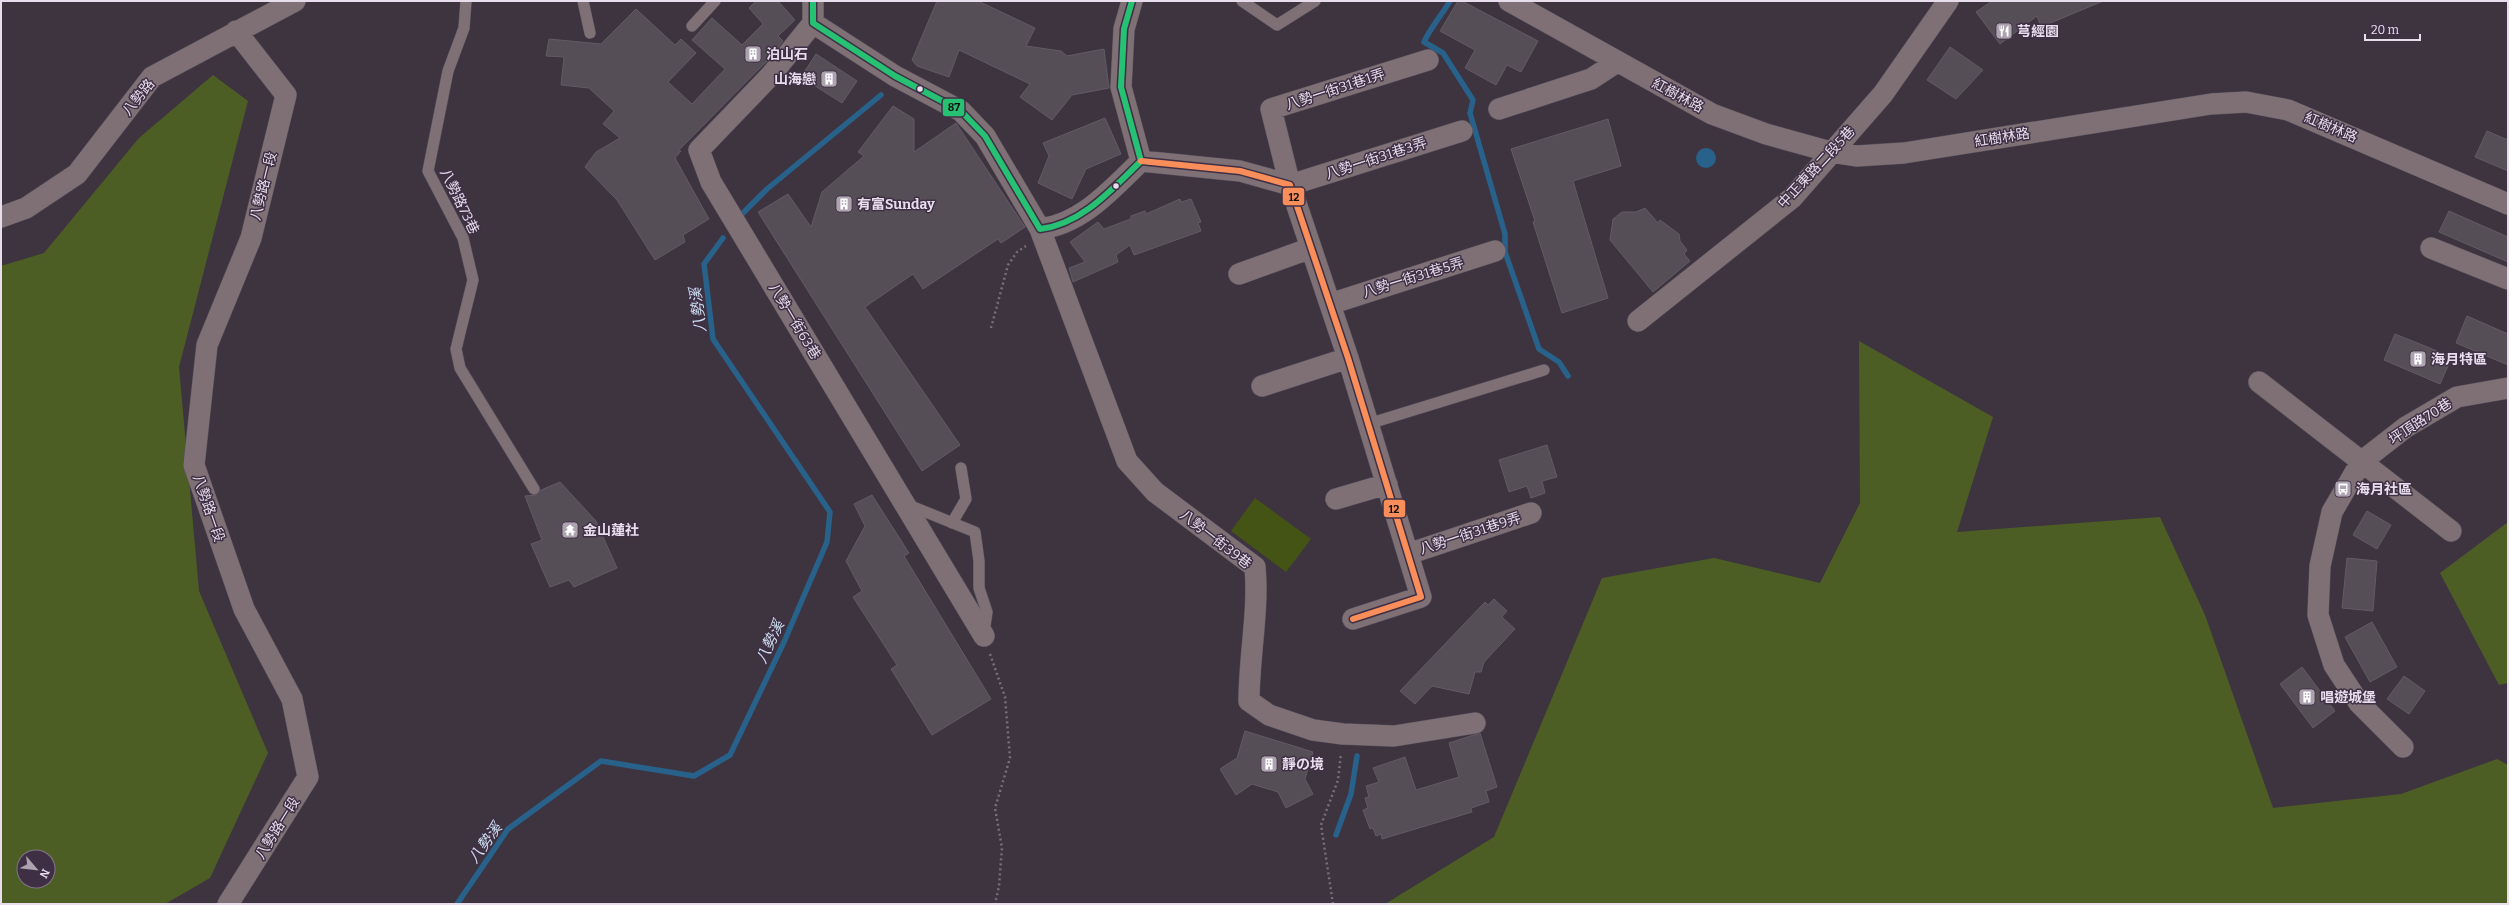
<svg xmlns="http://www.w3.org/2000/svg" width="2509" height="905" viewBox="0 0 2509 905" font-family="Bitter,'Noto Sans TC','Noto Sans JP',serif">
  <rect width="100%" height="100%" fill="#3d3440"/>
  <!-- green -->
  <path fill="#445415" d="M1255 498 1311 539 1286 572 1231 531Z"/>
  <!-- forest -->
  <path fill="#4d5e25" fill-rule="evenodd" d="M213 75 248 101 179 367 199 591 268 753 210 878 165 904H1V266L44 253 139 138ZM24 857H48V881H24Z
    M1859 341 1993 417 1957 532 2160 517 2205 615 2273 808 2401 794 2497 759 2508 765V904H1385L1494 837 1602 578 1714 558 1820 583 1860 503Z
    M2508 522V683L2499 685 2440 573Z"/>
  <!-- water -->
  <path fill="#28618a" d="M1696 158a10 10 0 1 1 20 0a10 10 0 1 1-20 0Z"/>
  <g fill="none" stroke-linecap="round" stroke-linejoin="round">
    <!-- stream -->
    <path stroke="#28618a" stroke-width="5.5" d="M1450 1C1441 16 1431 27 1424 42L1443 53 1473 100 1470 113 1505 234V252L1539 349 1559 362 1568 376
      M741 215 767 189 881 95
      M1336 835 1351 794 1357 756
      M457 904 508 829 601 761 694 776 730 755 784 642 827 542 830 512 713 339 704 264 723 238"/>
  </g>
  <!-- building -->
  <path fill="#554e57" stroke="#625a65" d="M756 1H778L795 20 778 36 783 41 767 61 679 150 681 151 675 158 709 219 683 235 685 242 655 260 617 200 585 167 596 152 620 138 603 124 614 111 589 88 561 85 564 57 546 56 549 39 601 44 636 9 675 45 681 39 696 53 668 82 692 104 725 69 692 40 712 18 742 45 763 24 749 8Z
    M937 1H978L1035 28 1026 46 1061 51 1067 56 1104 49 1109 88 1072 95 1052 120 1020 97 1030 84 959 50 949 77 917 66 912 60Z
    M1458 1H1462L1538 41 1521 72 1507 65 1496 85 1465 68 1475 50 1440 31Z
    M1992 1H2103L2041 27 2037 16 2000 44 1976 12Z
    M1950 47 1983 70 1956 99 1927 80Z
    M816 54 857 81 842 103 801 77Z
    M893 106 914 119V152L956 123 1025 227 1001 243 998 239 923 289 913 274 865 307 960 445 922 471 758 212 788 194 811 227 822 192 864 156 858 152Z
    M1105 118 1121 154 1086 169 1072 199 1038 183 1049 156 1043 143Z
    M1608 119 1621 166 1573 181 1608 298 1562 313 1533 222 1535 221 1511 149Z
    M2487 131 2508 140V171L2475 157Z
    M1180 199 1181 202 1191 199 1201 222 1198 223 1201 231 1134 255 1130 245 1116 255 1118 262 1073 282 1069 268 1085 262 1070 242 1098 222 1104 229 1131 219V216L1145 211 1146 214Z
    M1645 208 1658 223 1660 220 1679 234 1680 241 1687 250 1684 254 1690 261 1653 292 1610 240 1613 219 1622 212H1636Z
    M2449 211 2508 237V262L2439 232Z
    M2467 316 2508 334V365L2456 343Z
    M2395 334 2452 357 2440 384 2384 360Z
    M1547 445 1557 477 1542 481 1545 493 1531 498 1527 486 1509 492 1499 460Z
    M560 482 596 521 617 568 574 587 569 580 550 587 531 544 542 540 525 496 537 495 541 490Z
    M872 495 909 553 904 556 991 699 932 735 891 669 897 665 853 597 862 591 846 561 865 526 854 504Z
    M2367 511 2391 525 2377 549 2353 535Z
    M2347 558 2377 561 2373 611 2342 608Z
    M1494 599 1507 611 1502 617 1515 629 1484 662 1481 672H1475L1469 694 1432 686 1415 704 1400 691 1485 602 1488 605Z
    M2372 622 2397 667 2370 682 2345 637Z
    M2302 667 2335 711 2313 728 2280 684Z
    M2404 676 2425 691 2409 714 2387 699Z
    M1245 731 1313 752 1305 779 1313 794 1286 808 1278 792 1252 784 1236 795 1220 769 1237 758Z
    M1480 733 1497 787 1486 791 1489 802 1471 808 1472 812 1382 839 1381 834 1376 836 1373 828 1370 829 1363 810 1368 808 1365 798 1369 797 1366 786 1379 782 1373 768 1405 757 1416 790 1459 777 1449 743Z"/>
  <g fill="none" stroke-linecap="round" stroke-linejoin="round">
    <!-- lane casing -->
    <g stroke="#58505b" stroke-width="12">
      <path id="lane" d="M466 1 464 28 448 71 428 171 463 238 473 280 456 349 460 368 534 489
        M583 1 590 33
        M1242 1 1277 25 1315 1
        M692 26 715 1
        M1368 424 1544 370
        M906 504 975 532 979 561V588L987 612 984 633
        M952 523 966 499 961 468"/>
    </g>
    <!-- street casing -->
    <g stroke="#58505b" stroke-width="22">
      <path id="street" d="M813 1V23L895 76 961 111 985 136 1040 229C1082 224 1112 189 1141 161L1121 87 1124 29 1132 1
        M1509 1 1712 114 1766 134 1831 152 1857 156 1904 153 2211 104 2246 102 2288 110 2508 204
        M813 23 771 75 699 150 711 182 984 636
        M1428 60 1271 109 1290 185 1462 131
        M1499 109 1591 79 1617 62
        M1141 161 1240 171 1290 185 1348 358 1421 597 1353 619
        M1 217 26 208 77 174 152 77 295 1
        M1040 229 1127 461 1155 492 1255 567C1259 611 1249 656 1249 701L1269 715 1313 730 1343 734 1394 736 1475 723
        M2431 248 2508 279
        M1239 274 1311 248
        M1330 304 1495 251
        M1638 321 1792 198 1883 94 1948 1
        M2259 382 2451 531
        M1262 386 1348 358
        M1336 499 1387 484
        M1408 554 1531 513
        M2403 747 2359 703 2334 665 2318 615 2320 566 2332 512 2361 462 2406 427 2457 397 2508 388
        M228 904 308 777 292 699 244 609 194 465 207 345 251 238 286 95 236 31"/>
    </g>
    <!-- path -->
    <path stroke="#796f75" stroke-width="2.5" stroke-dasharray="2 3" stroke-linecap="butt" d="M991 328 1008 265 1017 252 1026 246
      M990 654 1005 697 1010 758 995 808 1002 848 999 886 995 904
      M1333 904 1321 825 1338 780 1341 753"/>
    <!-- lane -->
    <use href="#lane" stroke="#7e7075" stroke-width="11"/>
    <!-- street -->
    <use href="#street" stroke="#7e7075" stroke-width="21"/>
    <!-- bus-1 casing -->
    <g stroke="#3f2f45" stroke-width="9">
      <path id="bus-1" d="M813 1V23L895 76 961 111 985 136 1040 229C1082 224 1112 189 1141 161L1121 87 1124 29 1132 1"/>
    </g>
    <!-- bus-2 casing -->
    <g stroke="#3f2f45" stroke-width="9">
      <path id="bus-2" d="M1141 161 1240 171 1290 185 1348 358 1421 597 1353 619"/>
    </g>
    <!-- bus-1 -->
    <use href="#bus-1" stroke="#26c172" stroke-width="6"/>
    <!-- bus-2 -->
    <use href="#bus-2" stroke="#fa8e5a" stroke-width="6"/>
  </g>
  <!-- icons -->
  <defs>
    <g id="restaurant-square" transform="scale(0.9)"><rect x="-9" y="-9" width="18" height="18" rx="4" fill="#aca2b0" stroke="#3f2f45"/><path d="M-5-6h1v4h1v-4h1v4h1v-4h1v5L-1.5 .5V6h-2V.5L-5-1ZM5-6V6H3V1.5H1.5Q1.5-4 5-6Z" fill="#fff"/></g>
    <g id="building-square" transform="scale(0.9)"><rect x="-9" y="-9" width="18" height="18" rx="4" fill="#aca2b0" stroke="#3f2f45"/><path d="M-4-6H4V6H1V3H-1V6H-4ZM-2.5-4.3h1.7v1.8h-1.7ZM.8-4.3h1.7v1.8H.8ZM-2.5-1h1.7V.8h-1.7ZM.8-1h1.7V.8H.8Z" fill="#fff"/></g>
    <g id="bus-square" transform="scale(0.9)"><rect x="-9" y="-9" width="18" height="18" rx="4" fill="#aca2b0" stroke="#3f2f45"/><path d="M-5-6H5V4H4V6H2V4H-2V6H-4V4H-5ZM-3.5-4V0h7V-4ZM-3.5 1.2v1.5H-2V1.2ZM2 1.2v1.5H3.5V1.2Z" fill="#fff"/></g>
    <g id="temple-square" transform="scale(0.9)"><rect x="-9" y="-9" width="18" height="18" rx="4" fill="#aca2b0" stroke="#3f2f45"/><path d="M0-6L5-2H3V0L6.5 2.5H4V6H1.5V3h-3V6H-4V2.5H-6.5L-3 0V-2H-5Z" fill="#fff"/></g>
  </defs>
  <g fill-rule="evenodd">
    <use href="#restaurant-square" x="2004" y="31"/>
    <use href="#building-square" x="753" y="54"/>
    <use href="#building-square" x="829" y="79"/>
    <use href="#building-square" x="844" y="204"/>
    <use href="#building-square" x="2418" y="359"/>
    <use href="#bus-square" x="2343" y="489"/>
    <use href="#temple-square" x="570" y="530"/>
    <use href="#building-square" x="2307" y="697"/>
    <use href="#building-square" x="1269" y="764"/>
  </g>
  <!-- markers -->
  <g fill="#e8ddec" stroke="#3f2f45" stroke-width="1.5">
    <circle cx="920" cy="89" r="3.5"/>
    <circle cx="1116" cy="186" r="3.5"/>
  </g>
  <g text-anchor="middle" stroke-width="3" stroke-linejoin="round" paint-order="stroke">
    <!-- poi labels -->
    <g font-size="14" font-weight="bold" fill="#e8ddec" stroke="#3f2f45" text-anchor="start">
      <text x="2017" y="36">芎經園</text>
      <text x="766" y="59">泊山石</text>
      <text x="816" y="84" text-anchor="end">山海戀</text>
      <text x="857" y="209">有富Sunday</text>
      <text x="2431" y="364">海月特區</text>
      <text x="2356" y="494">海月社區</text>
      <text x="583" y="535">金山蓮社</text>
      <text x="2320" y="702">唱遊城堡</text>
      <text x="1282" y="769">靜の境</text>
    </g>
    <!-- street labels -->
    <g font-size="14" fill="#e8ddec" stroke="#3f2f45">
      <text transform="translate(1335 89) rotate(-18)" y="5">八勢一街31巷1弄</text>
      <text transform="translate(1678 95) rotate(28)" y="5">紅樹林路</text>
      <text transform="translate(138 97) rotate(-51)" y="5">八勢路</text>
      <text transform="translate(2331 127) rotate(23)" y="5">紅樹林路</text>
      <text transform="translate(2002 137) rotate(-9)" y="5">紅樹林路</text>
      <text transform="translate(1376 158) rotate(-18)" y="5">八勢一街31巷3弄</text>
      <text transform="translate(1816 167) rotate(-47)" y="5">中正東路二段5巷</text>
      <text transform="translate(263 186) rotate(-76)" y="5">八勢路一段</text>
      <text transform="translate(460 201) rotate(64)" y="5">八勢路73巷</text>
      <text transform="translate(1413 277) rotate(-17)" y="5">八勢一街31巷5弄</text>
      <text transform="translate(795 321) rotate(59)" y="5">八勢一街63巷</text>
      <text transform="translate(2420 421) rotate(-33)" y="5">坪頂路70巷</text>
      <text transform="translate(209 508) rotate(71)" y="5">八勢路一段</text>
      <text transform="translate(1470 533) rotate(-18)" y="5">八勢一街31巷9弄</text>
      <text transform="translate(1216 539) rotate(38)" y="5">八勢一街39巷</text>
      <text transform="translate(277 828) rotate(-58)" y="5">八勢路一段</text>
    </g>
    <!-- water labels -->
    <g font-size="15" font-style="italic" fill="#cde0f0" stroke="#3f2f45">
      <text transform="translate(698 310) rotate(-97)" y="5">八勢溪</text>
      <text transform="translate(770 642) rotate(-65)" y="5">八勢溪</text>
      <text transform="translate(485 843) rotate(-54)" y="5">八勢溪</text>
    </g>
  </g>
  <g stroke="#3f2f45" stroke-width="1.5">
    <rect x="942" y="98" width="23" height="19" rx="4" fill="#26c172"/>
    <rect x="1282" y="187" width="23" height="19" rx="4" fill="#fa8e5a"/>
    <rect x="1383" y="499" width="23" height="19" rx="4" fill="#fa8e5a"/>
  </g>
  <g font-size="11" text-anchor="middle" font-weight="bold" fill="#111">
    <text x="954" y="111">87</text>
    <text x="1294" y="201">12</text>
    <text x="1394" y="513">12</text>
  </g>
  <!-- border -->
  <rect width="2509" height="905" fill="none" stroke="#e8ddec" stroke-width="4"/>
  <!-- north arrow -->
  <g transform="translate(36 869) rotate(118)"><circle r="19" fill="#3f2f45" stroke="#837588"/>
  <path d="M0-3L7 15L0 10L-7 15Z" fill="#aca2b0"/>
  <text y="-6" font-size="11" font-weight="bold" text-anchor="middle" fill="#e8ddec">N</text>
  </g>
  <!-- scale -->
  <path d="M2365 34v6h55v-6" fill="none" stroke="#e8ddec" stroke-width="2"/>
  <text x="2371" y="34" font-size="12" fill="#e8ddec" stroke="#3f2f45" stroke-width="3" paint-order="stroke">20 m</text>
</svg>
